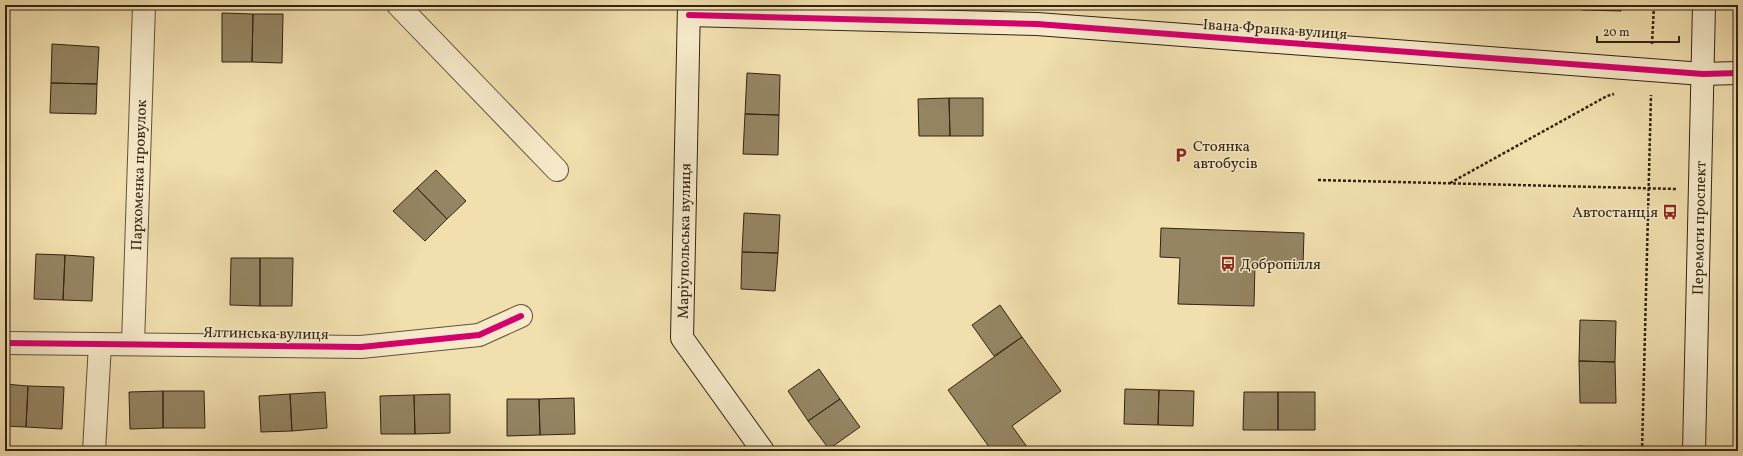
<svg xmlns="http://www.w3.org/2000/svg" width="1743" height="456" viewBox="0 0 1743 456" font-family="Vollkorn,serif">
  <rect width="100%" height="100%" fill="#f1dfae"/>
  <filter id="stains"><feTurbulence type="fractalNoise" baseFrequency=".005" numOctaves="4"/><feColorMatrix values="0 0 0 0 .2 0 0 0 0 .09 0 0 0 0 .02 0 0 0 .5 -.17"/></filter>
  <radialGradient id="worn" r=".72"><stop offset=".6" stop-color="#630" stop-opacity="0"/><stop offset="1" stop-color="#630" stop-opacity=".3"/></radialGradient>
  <!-- building -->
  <path fill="#958563" stroke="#322312" d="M1582 5H1621V11L1582 10Z
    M222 13 253 14 252 62H222Z
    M253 14H283L282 63 252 62Z
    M52 44 99 47 97 84 51 83Z
    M747 73 780 75 779 115 745 114Z
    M51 83 97 84 96 114 50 113Z
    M949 98 950 136H919L918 99Z
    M949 98H983V136H950Z
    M745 114 779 115 778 155 743 154Z
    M436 170 466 201 447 219 417 188Z
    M417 188 447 219 425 241 393 211Z
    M744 213 780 215 778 253 742 252Z
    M1161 228 1304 233 1303 265 1255 263 1254 306 1178 304 1180 258 1160 257Z
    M742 252 778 253 775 291 741 289Z
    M36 254 65 255 63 300 34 299Z
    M65 255 94 257 92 301 63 300Z
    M231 258H260V306L230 305Z
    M260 258H293L292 306H260Z
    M1000 305 1022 337 994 356 972 325Z
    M1580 320 1616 321 1615 362 1579 361Z
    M1022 337 1061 391 1012 426 1030 451H992L948 390Z
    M1579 361 1615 362 1616 403H1580Z
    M819 369 840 399 808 421 788 391Z
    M5 384 28 386 26 427 5 426Z
    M28 386 64 387 62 429 26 427Z
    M1125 389 1159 390 1158 425 1124 424Z
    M1159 390 1194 391 1193 426 1158 425Z
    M163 391V428L130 429 129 392Z
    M163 391H204L205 428H163Z
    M325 392 327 428 292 431 290 394Z
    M1244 392H1278V430H1243Z
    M1278 392H1315V430H1278Z
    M290 394 292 431 261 432 259 396Z
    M450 394V433L415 434 414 395Z
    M414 395 415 434H381L380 396Z
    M574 398 575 434 540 435 539 399Z
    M507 399H539L540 435 507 436Z
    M840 399 860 427 829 449 808 421Z
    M1578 446 1612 448V451H1577Z"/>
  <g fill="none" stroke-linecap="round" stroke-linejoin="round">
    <!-- street casing -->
    <g stroke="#625239" stroke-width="24">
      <g id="street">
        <path d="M398 5 557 170"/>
        <path d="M5 343 361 347 479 335 521 316"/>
        <path id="s1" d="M133 344 144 5"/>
        <path d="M94 451 100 344"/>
      </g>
    </g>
    <!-- secondary casing -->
    <g stroke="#322312" stroke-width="24">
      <g id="secondary">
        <path d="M689 5 682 338 763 451"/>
        <path d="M689 15 1037 24 1703 74 1738 73"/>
        <path id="s2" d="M1694 451 1704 5"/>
      </g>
    </g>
    <!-- path -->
    <path stroke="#322312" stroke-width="2.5" stroke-dasharray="3 2" stroke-linecap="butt" d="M1652 44 1654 5
      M1318 180 1676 189
      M1450 183 1607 96 1614 94
      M1642 451 1651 95
      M1737 451 1738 386"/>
    <!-- street -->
    <use href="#street" stroke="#f6eaca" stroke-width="22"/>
    <!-- secondary -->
    <use href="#secondary" stroke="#f6eaca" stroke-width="22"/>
    <!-- cycleway casing -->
    <g stroke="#f6eaca" stroke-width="8">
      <path id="cycleway" d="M689 15 1037 24 1703 74 1738 73
        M5 343 361 347 479 335 521 316"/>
    </g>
    <!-- cycleway -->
    <use href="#cycleway" stroke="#d6006c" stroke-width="6"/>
  </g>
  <!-- icons -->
  <defs>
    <g id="parking-bare" transform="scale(1.2)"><path d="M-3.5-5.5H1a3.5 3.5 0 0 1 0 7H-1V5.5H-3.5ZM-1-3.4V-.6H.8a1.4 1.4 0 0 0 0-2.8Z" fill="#8f2418" stroke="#f6eaca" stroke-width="2.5" paint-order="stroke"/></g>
    <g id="bus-bare" transform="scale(1.2)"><path d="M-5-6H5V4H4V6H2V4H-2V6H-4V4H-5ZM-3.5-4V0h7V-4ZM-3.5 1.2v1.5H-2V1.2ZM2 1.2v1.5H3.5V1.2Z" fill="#8f2418" stroke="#f6eaca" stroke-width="2.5" paint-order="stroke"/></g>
  </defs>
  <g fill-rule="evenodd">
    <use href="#parking-bare" x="1181" y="155"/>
    <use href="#bus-bare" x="1670" y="212"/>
    <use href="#bus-bare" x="1228" y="264"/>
  </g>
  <g text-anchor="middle" stroke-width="3" stroke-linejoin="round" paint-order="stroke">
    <!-- street labels -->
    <g font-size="15" fill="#322312" stroke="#f6eaca">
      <text transform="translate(1275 29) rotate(4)" y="5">Івана Франка вулиця</text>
      <text dy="5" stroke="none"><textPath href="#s1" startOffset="169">Пархоменка провулок</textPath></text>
      <text dy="5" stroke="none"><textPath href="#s2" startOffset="223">Перемоги проспект</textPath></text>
      <text transform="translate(684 241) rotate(-89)" y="5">Маріупольська вулиця</text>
      <text transform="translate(266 333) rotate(1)" y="5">Ялтинська вулиця</text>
    </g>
    <!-- poi labels -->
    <g font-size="15" fill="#322312" stroke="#f6eaca" text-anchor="start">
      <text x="1193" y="151">Стоянка<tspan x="1193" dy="17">автобусів</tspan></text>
      <text x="1658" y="217" text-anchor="end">Автостанція</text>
      <text x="1240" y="269">Добропілля</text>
    </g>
  </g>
  <!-- margin -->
  <rect width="1743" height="456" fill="none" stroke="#f1dfae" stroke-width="20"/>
  <rect x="6" y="6" width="1731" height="444" fill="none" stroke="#322312" stroke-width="2"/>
  <rect x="10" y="10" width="1723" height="436" fill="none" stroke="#322312"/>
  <!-- scale -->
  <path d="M1597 36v6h82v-6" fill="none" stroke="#322312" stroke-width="2"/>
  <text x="1603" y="36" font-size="12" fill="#322312" stroke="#f6eaca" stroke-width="3" paint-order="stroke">20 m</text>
  <rect width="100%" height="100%" filter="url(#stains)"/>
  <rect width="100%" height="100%" fill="url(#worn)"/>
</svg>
